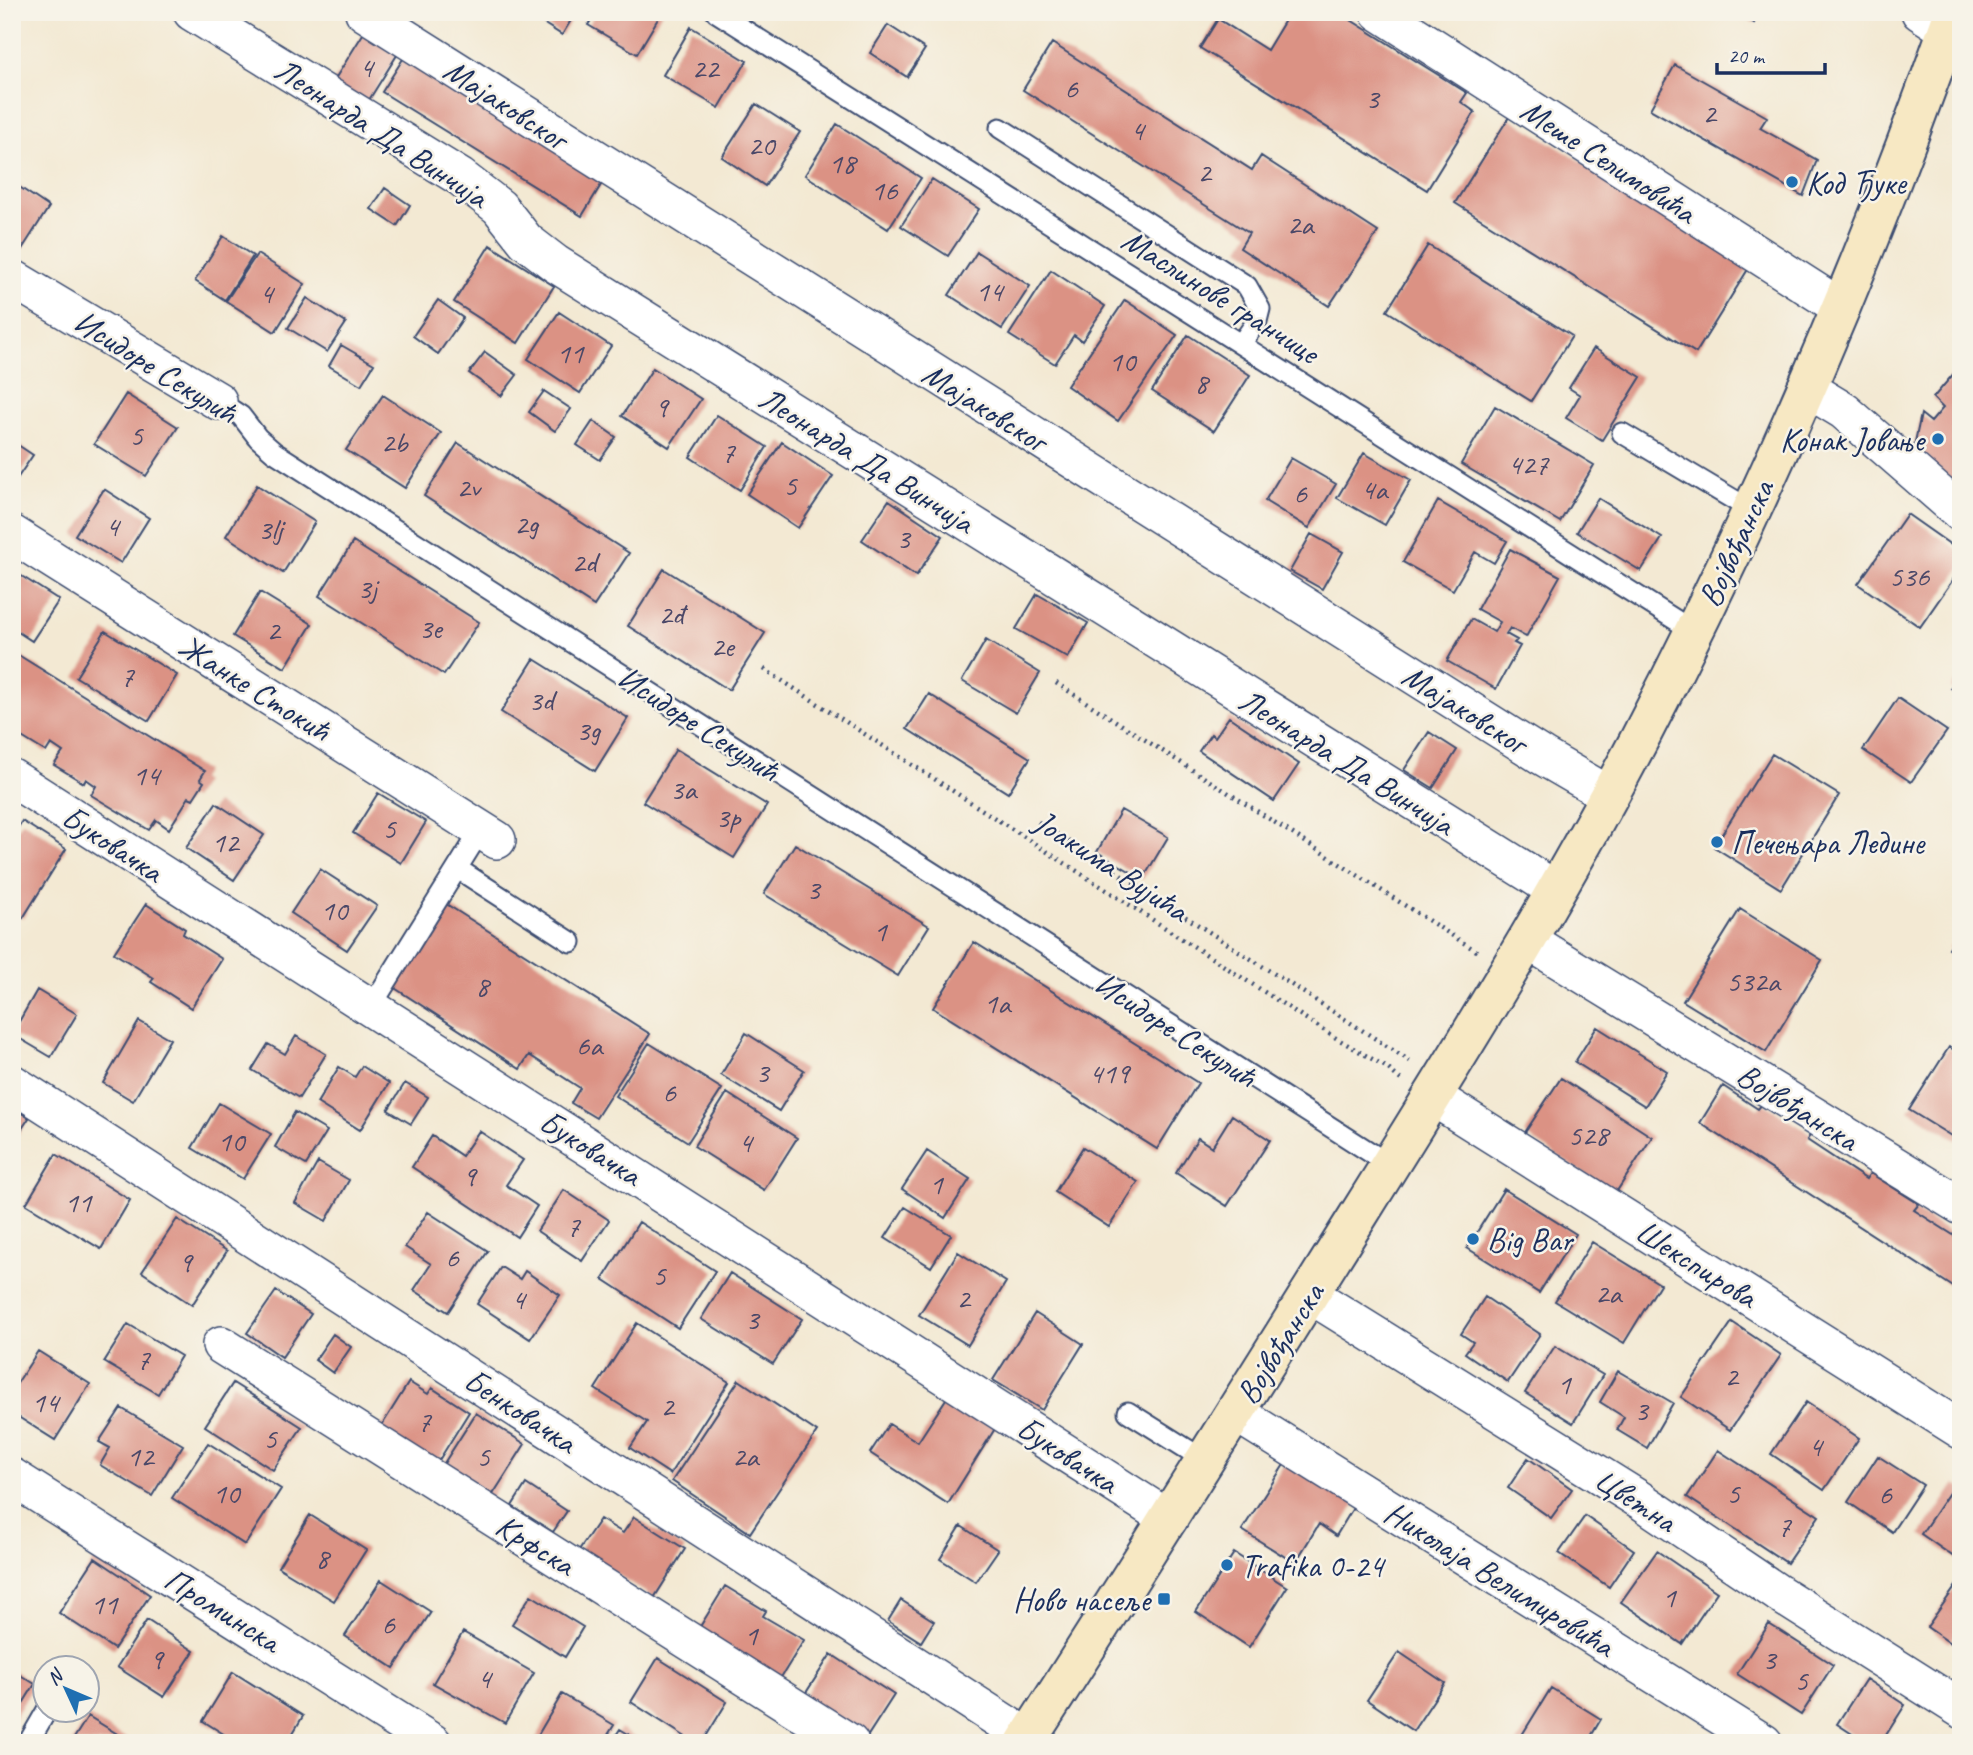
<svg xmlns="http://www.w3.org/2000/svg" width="1973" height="1755" viewBox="0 0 1973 1755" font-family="Caveat,sans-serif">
  <rect width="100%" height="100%" fill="#f7f3e8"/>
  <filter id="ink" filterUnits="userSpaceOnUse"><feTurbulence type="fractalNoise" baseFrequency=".0143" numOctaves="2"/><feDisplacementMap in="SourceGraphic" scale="14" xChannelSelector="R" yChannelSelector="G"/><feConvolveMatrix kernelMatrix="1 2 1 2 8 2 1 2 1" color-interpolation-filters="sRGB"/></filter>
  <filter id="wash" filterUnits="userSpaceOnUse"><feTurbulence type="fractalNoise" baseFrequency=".00686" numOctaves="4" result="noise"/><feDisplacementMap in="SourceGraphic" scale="28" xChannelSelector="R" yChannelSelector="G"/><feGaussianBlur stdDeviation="1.57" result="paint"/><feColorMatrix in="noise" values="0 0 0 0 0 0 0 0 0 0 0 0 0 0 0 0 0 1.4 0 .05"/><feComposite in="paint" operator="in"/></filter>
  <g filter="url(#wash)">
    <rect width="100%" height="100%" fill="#f3e9d3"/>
    <g id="blocks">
      <!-- building -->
      <path fill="#db9284" d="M543 12H576L562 35 543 23 548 15Z
        M596 12H662L637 54 588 25Z
        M1290 12H1338L1467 93 1461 102 1475 112 1427 190 1200 48 1218 19 1267 50Z
        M1737 12H1760L1754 23Z
        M888 25 925 49 907 77 870 53Z
        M368 26 402 47 364 108 330 87Z
        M691 27 747 61 719 108 663 75Z
        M1052 43 1252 170 1261 156 1378 232 1329 306 1240 248 1249 233 1023 90Z
        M408 51 607 175 582 216 382 92Z
        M1675 65 1767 117 1760 128 1817 160 1803 196 1650 109Z
        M756 104 800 132 765 186 722 157Z
        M1509 117 1750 266 1696 353 1455 203Z
        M837 124 921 178 888 229 805 175Z
        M932 179 979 209 948 256 901 226Z
        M12 182 49 207 17 257 12 254Z
        M385 188 410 205 397 226 371 209Z
        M223 236 253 256 225 300 195 281Z
        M490 245 554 286 518 343 454 302Z
        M1428 245 1572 336 1531 401 1387 311Z
        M977 252 1030 286 1002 329 949 295Z
        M257 254 305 284 275 332 226 301Z
        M1051 270 1105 306 1082 341 1074 335 1055 364 1009 335Z
        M307 298 346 323 327 352 288 328Z
        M438 300 463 318 438 354 413 336Z
        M1125 300 1177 335 1118 421 1067 386Z
        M559 312 611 346 580 393 528 359Z
        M1188 335 1250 375 1214 431 1152 391Z
        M341 345 374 364 361 385 329 366Z
        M1594 348 1641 377 1602 440 1566 418 1580 395 1569 388Z
        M485 352 517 375 501 396 469 373Z
        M1961 365V504L1912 456 1921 414 1931 422 1943 408 1933 398Z
        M653 368 701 399 669 447 622 416Z
        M544 391 571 409 555 431 529 412Z
        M126 394 178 427 146 476 94 444Z
        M383 395 441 433 405 488 346 450Z
        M1495 406 1594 465 1560 522 1461 464Z
        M717 415 767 447 740 490 690 457Z
        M593 421 616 437 600 460 577 445Z
        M12 441 33 455 12 486Z
        M782 442 833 476 798 528 747 494Z
        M458 443 629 553 594 606 424 496Z
        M1364 453 1411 480 1385 525 1337 498Z
        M1291 458 1336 484 1309 528 1265 501Z
        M257 485 315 522 283 573 226 536Z
        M104 489 149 518 121 563 75 535Z
        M1598 498 1662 538 1641 571 1577 532Z
        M889 500 943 536 916 576 862 540Z
        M1438 501 1507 541 1494 563 1475 552 1453 590 1403 562Z
        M1907 514 1961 552V568L1920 627 1858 584Z
        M1311 534 1343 552 1322 589 1290 571Z
        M353 542 479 622 444 675 319 596Z
        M1510 549 1560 576 1526 637 1510 628 1506 634 1517 640 1514 643 1520 646 1496 689 1447 661 1471 619 1494 632 1500 622 1477 609Z
        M664 569 765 633 729 690 628 626Z
        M12 570 59 600 32 641 12 628Z
        M260 592 312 624 285 668 233 636Z
        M1037 594 1088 623 1068 658 1016 629Z
        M105 631 177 675 149 721 76 677Z
        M986 640 1040 673 1016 713 962 681Z
        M12 651 205 771 200 779 204 782 193 799 189 797 169 829 156 820 149 830 91 795 96 786 86 779 84 783 54 765 63 752 51 744 46 752 12 731Z
        M534 659 628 718 595 771 501 712Z
        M1961 674V695L1951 688Z
        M929 694 1030 758 1008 793 907 729Z
        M1898 698 1947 731 1911 782 1863 750Z
        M1229 717 1299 764 1274 801 1199 751 1211 734 1215 737Z
        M1429 732 1457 750 1433 788 1404 770Z
        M676 749 767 805 734 858 643 802Z
        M1772 754 1839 795 1781 889 1714 847Z
        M378 793 426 822 401 863 353 833Z
        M216 803 264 835 234 880 186 848Z
        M1121 810 1168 837 1143 879 1097 852Z
        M22 821 66 849 23 918 12 911V837Z
        M795 844 929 926 898 976 764 894Z
        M320 869 377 906 347 950 291 913Z
        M443 902 650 1034 596 1118 571 1103 580 1088 529 1055 520 1069 390 985Z
        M146 904 185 929 183 934 222 959 191 1008 151 982 154 978 114 953Z
        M1740 909 1822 960 1766 1052 1683 1001Z
        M1961 930V955L1949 948Z
        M974 942 1198 1083 1157 1149 933 1008Z
        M37 990 77 1014 51 1057 12 1034Z
        M139 1021 170 1039 133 1101 103 1083Z
        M1597 1027 1667 1071 1645 1106 1575 1062Z
        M746 1033 804 1070 779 1111 721 1075Z
        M296 1036 326 1054 299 1098 252 1070 268 1044 285 1054Z
        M649 1043 722 1089 688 1142 615 1096Z
        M1949 1047 1961 1054V1142L1909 1110Z
        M362 1066 389 1083 360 1130 317 1103 339 1067 355 1077Z
        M1561 1078 1652 1137 1615 1194 1524 1134Z
        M405 1083 428 1097 411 1124 388 1110Z
        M1723 1086 1758 1109 1763 1103 1811 1134 1807 1140 1866 1179 1870 1173 1919 1204 1914 1210 1961 1240V1292L1700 1123Z
        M727 1093 797 1138 764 1190 694 1146Z
        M219 1103 271 1134 243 1179 192 1148Z
        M12 1107 29 1118 15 1139 12 1138Z
        M295 1112 327 1131 306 1165 275 1147Z
        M1232 1115 1270 1140 1227 1206 1176 1173 1198 1138 1212 1147Z
        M479 1131 523 1160 506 1185 537 1206 517 1237 412 1167 432 1136 462 1156Z
        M1083 1147 1138 1182 1109 1227 1055 1192Z
        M927 1151 970 1179 945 1218 902 1189Z
        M56 1154 130 1200 101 1249 26 1204Z
        M318 1162 349 1180 326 1221 295 1203Z
        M1504 1189 1576 1234 1539 1293 1467 1248Z
        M564 1190 609 1220 582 1261 537 1231Z
        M905 1207 951 1235 931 1267 885 1238Z
        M428 1212 488 1251 448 1312 414 1290 431 1264 405 1247Z
        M177 1219 227 1251 192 1305 142 1272Z
        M639 1222 715 1271 678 1328 603 1279Z
        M1592 1242 1660 1284 1624 1343 1555 1301Z
        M958 1252 1006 1282 968 1345 919 1315Z
        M501 1267 520 1279 525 1271 560 1295 530 1339 477 1304Z
        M730 1273 802 1319 773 1364 701 1319Z
        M276 1291 311 1314 282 1357 247 1333Z
        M1485 1297 1540 1334 1508 1382 1465 1353 1473 1342 1461 1334Z
        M1035 1313 1083 1344 1042 1410 993 1380Z
        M1732 1322 1781 1355 1730 1430 1681 1397Z
        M637 1323 729 1382 670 1474 630 1448 647 1422 595 1389Z
        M128 1324 181 1356 158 1394 104 1362Z
        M333 1334 351 1347 333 1373 315 1360Z
        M1555 1346 1603 1375 1573 1423 1525 1393Z
        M38 1351 90 1384 55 1440 12 1413V1391Z
        M1618 1371 1673 1403 1647 1448 1617 1430 1624 1417 1600 1402Z
        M739 1380 817 1432 750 1533 672 1481Z
        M409 1382 428 1394 432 1388 469 1412 436 1465 379 1430Z
        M233 1383 302 1427 273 1470 205 1426Z
        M948 1396 996 1427 948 1504 870 1453 889 1424 918 1442Z
        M1806 1402 1859 1438 1824 1490 1771 1454Z
        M121 1408 183 1445 152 1496 100 1465 110 1448 99 1442Z
        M476 1413 525 1444 490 1499 441 1468Z
        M208 1443 281 1489 245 1545 172 1498Z
        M1718 1450 1819 1516 1787 1563 1687 1497Z
        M1878 1456 1923 1485 1892 1532 1848 1502Z
        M1528 1458 1572 1489 1551 1518 1508 1488Z
        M1287 1460 1356 1503 1336 1536 1319 1524 1295 1563 1242 1530Z
        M526 1484 567 1511 553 1532 512 1506Z
        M1955 1484 1961 1488V1562L1921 1534Z
        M310 1515 366 1550 334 1601 278 1567Z
        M1585 1516 1634 1550 1609 1587 1559 1553Z
        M634 1517 685 1549 654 1598 579 1550 600 1519 623 1533Z
        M961 1526 998 1550 976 1582 940 1559Z
        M1657 1551 1717 1592 1682 1644 1621 1602Z
        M1234 1553 1287 1587 1249 1647 1196 1612Z
        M95 1558 150 1595 114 1649 59 1613Z
        M1961 1579V1627L1950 1643 1927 1627Z
        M381 1580 431 1612 394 1668 345 1636Z
        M725 1586 766 1611 763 1616 804 1640 780 1679 698 1630Z
        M531 1595 583 1627 565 1657 512 1624Z
        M901 1600 934 1621 921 1642 888 1621Z
        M147 1620 194 1651 164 1697 117 1667Z
        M1769 1624 1833 1665 1801 1715 1737 1674Z
        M1961 1630V1646L1953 1641Z
        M463 1632 534 1673 505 1723 433 1683Z
        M1399 1652 1445 1683 1413 1731 1367 1700Z
        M831 1654 894 1695 865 1740 802 1699Z
        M658 1658 727 1702 702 1743H695L631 1702Z
        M12 1670 35 1684 12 1721Z
        M233 1672 303 1716 287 1743H238L203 1721Z
        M1866 1679 1905 1705 1881 1743H1866L1837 1724Z
        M1551 1688 1601 1719 1587 1743H1517Z
        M562 1694 614 1725 603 1743H540L535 1740Z
        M88 1716 132 1743H71Z
        M620 1729 643 1743H611Z"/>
    </g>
  </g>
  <g filter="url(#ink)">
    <use href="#blocks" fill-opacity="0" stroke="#3b4b70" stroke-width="2"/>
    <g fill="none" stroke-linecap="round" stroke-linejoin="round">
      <!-- service casing -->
      <g stroke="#3b4b70" stroke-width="23">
        <path id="service" d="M716 12 1693 631
          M1000 128 1247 286 1260 309 1257 321 1241 344
          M218 401 241 416 258 438 274 452 1390 1165
          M1622 433 1751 510
          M458 869 571 942
          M371 1007 481 830
          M1128 1412 1206 1461
          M28 1743 47 1710"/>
      </g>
      <!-- minor casing -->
      <g stroke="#3b4b70" stroke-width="40">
        <path id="minor" d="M192 12 460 177 499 207 526 241 556 264 1556 890
          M364 12 1542 756 1609 795
          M1379 12 1840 307
          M1920 12 1948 30
          M12 278 218 401
          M1806 388 1844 411 1961 513
          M12 534 497 840
          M12 778 1169 1519
          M1527 940 1961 1206
          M12 1083 1028 1738
          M1433 1097 1961 1430
          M1309 1294 1640 1500 1778 1593 1961 1709
          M221 1345 850 1743
          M1236 1413 1764 1743
          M12 1477 433 1743"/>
      </g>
      <!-- secondary casing -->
      <g stroke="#3b4b70" stroke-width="42">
        <path id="secondary" d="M1025 1743C1138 1568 1248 1392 1358 1216 1456 1059 1554 902 1640 738 1761 505 1867 260 1954 12"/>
      </g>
      <!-- path -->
      <path stroke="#3b4b70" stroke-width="4.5" stroke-dasharray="2 5" stroke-linecap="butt" d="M764 669 1331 1035 1386 1067 1401 1080
        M1056 683 1478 952
        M1038 822 1410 1061"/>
      <!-- service -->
      <use href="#service" stroke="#fff" stroke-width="19"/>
      <!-- minor -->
      <use href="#minor" stroke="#fff" stroke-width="37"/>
      <!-- secondary -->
      <use href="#secondary" stroke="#f7e8c3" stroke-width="38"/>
    </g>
  </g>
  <!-- markers -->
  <g fill="#1f6fb2" stroke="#f7f3e8" stroke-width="2.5">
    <circle cx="1792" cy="182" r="7"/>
    <circle cx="1938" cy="439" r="7"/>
    <circle cx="1717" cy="842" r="7"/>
    <circle cx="1473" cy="1239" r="7"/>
    <circle cx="1227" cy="1565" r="7"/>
    <rect x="1157" y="1592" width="14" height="14" rx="3.5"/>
  </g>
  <g text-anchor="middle" stroke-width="5" stroke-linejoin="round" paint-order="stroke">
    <!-- number labels -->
    <g font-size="30" fill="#4b4868">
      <text x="366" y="77">4</text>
      <text x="705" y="78">22</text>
      <text x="1071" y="98">6</text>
      <text x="1372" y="108">3</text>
      <text x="1709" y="123">2</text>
      <text x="1137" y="140">4</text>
      <text x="761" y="155">20</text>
      <text x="842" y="173">18</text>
      <text x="1204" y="182">2</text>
      <text x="884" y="200">16</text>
      <text x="1300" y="234">2a</text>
      <text x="989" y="301">14</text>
      <text x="266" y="303">4</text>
      <text x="570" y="363">11</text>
      <text x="1122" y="371">10</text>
      <text x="1201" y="393">8</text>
      <text x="661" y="417">9</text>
      <text x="136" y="445">5</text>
      <text x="394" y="452">2b</text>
      <text x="728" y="462">7</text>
      <text x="1528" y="474">427</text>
      <text x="790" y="495">5</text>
      <text x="468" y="497">2v</text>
      <text x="1374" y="499">4a</text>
      <text x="1300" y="503">6</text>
      <text x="526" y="534">2g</text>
      <text x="112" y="536">4</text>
      <text x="270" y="539">3lj</text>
      <text x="903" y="548">3</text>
      <text x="584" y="572">2d</text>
      <text x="1909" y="586">536</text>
      <text x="367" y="598">3j</text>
      <text x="671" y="624">2đ</text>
      <text x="430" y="638">3e</text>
      <text x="273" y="640">2</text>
      <text x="722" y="656">2e</text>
      <text x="127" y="686">7</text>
      <text x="541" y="710">3d</text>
      <text x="588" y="740">3g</text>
      <text x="146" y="785">14</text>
      <text x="683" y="799">3a</text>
      <text x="728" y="827">3p</text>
      <text x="389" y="838">5</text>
      <text x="225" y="852">12</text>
      <text x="813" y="899">3</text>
      <text x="334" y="920">10</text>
      <text x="880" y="941">1</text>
      <text x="1753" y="991">532a</text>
      <text x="482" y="996">8</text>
      <text x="997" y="1013">1a</text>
      <text x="589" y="1055">6a</text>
      <text x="762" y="1082">3</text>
      <text x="1109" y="1083">419</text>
      <text x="669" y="1102">6</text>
      <text x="1588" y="1145">528</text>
      <text x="231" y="1151">10</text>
      <text x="745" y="1152">4</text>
      <text x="469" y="1186">9</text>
      <text x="936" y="1194">1</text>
      <text x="78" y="1212">11</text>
      <text x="573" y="1236">7</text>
      <text x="452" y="1267">6</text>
      <text x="185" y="1272">9</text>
      <text x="659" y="1285">5</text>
      <text x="1608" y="1303">2a</text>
      <text x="963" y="1308">2</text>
      <text x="518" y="1309">4</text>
      <text x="752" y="1329">3</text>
      <text x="143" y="1369">7</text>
      <text x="1731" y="1386">2</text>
      <text x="1564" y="1394">1</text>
      <text x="45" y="1412">14</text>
      <text x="667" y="1416">2</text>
      <text x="1641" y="1420">3</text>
      <text x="424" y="1431">7</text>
      <text x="270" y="1448">5</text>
      <text x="1815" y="1456">4</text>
      <text x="140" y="1466">12</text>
      <text x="483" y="1466">5</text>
      <text x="745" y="1466">2a</text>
      <text x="226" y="1503">10</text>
      <text x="1733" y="1503">5</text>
      <text x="1885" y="1504">6</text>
      <text x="1784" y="1536">7</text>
      <text x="322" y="1568">8</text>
      <text x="1669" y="1607">1</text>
      <text x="104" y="1614">11</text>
      <text x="388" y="1634">6</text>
      <text x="751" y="1645">1</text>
      <text x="156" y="1669">9</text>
      <text x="1769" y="1669">3</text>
      <text x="484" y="1688">4</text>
      <text x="1801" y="1690">5</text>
    </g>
    <!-- street labels -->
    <g font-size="33" fill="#1b2f5e" stroke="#f7f3e8">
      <text transform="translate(506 103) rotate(33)" y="12">Мајаковског</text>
      <text transform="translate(382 132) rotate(33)" y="12">Леонарда Да Винчија</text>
      <text transform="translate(1609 160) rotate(33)" y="12">Меше Селимовића</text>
      <text transform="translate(1221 295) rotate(32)" y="12">Маслинове гранчице</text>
      <text transform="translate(156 366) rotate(32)" y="12">Исидоре Секулић</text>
      <text transform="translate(985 406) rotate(32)" y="12">Мајаковског</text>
      <text transform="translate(867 459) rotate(32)" y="12">Леонарда Да Винчија</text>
      <text transform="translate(1735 543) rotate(-65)" y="12">Војвођанска</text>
      <text transform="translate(255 687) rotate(32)" y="12">Жанке Стокић</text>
      <text transform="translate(1465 708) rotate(32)" y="12">Мајаковског</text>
      <text transform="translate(699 723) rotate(33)" y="12">Исидоре Секулић</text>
      <text transform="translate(1347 761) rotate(32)" y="12">Леонарда Да Винчија</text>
      <text transform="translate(113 843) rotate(33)" y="12">Буковачка</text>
      <text transform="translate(1112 865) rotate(33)" y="12">Јоакима Вујића</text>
      <text transform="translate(1176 1029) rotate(33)" y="12">Исидоре Секулић</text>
      <text transform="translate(1798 1106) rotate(32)" y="12">Војвођанска</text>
      <text transform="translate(591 1147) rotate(32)" y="12">Буковачка</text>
      <text transform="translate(1697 1263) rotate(32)" y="12">Шекспирова</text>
      <text transform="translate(1279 1343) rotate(-58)" y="12">Војвођанска</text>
      <text transform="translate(521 1410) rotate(33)" y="12">Бенковачка</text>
      <text transform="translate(1068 1454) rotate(33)" y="12">Буковачка</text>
      <text transform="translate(1636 1499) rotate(33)" y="12">Цветна</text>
      <text transform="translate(536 1544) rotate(32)" y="12">Крфска</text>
      <text transform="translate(1500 1578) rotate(32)" y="12">Николаја Велимировића</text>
      <text transform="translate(223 1609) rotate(32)" y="12">Проминска</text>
    </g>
    <!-- poi labels -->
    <g font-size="33" fill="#1b2f5e" stroke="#f7f3e8" text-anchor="start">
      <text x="1806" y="194">Код Ђуке</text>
      <text x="1924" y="451" text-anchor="end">Конак Јовање</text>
      <text x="1731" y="854">Печењара Ледине</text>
      <text x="1487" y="1251">Big Bar</text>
      <text x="1241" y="1577">Trafika 0-24</text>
      <text x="1150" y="1611" text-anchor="end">Ново насеље</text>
    </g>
  </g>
  <!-- margin -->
  <rect width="1973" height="1755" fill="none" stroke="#f7f3e8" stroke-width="42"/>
  <!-- north arrow -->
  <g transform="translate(66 1689) rotate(314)"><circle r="33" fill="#f7f3e8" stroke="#9fa5b1" stroke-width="2"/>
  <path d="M0-5L12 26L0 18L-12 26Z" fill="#1f6fb2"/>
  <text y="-10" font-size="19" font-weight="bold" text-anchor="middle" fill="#1b2f5e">N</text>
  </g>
  <!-- scale -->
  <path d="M1717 63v10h108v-10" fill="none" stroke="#1b2f5e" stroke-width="3.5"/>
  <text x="1728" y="63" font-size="21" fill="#1b2f5e" stroke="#f7f3e8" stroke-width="5" paint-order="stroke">20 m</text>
</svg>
